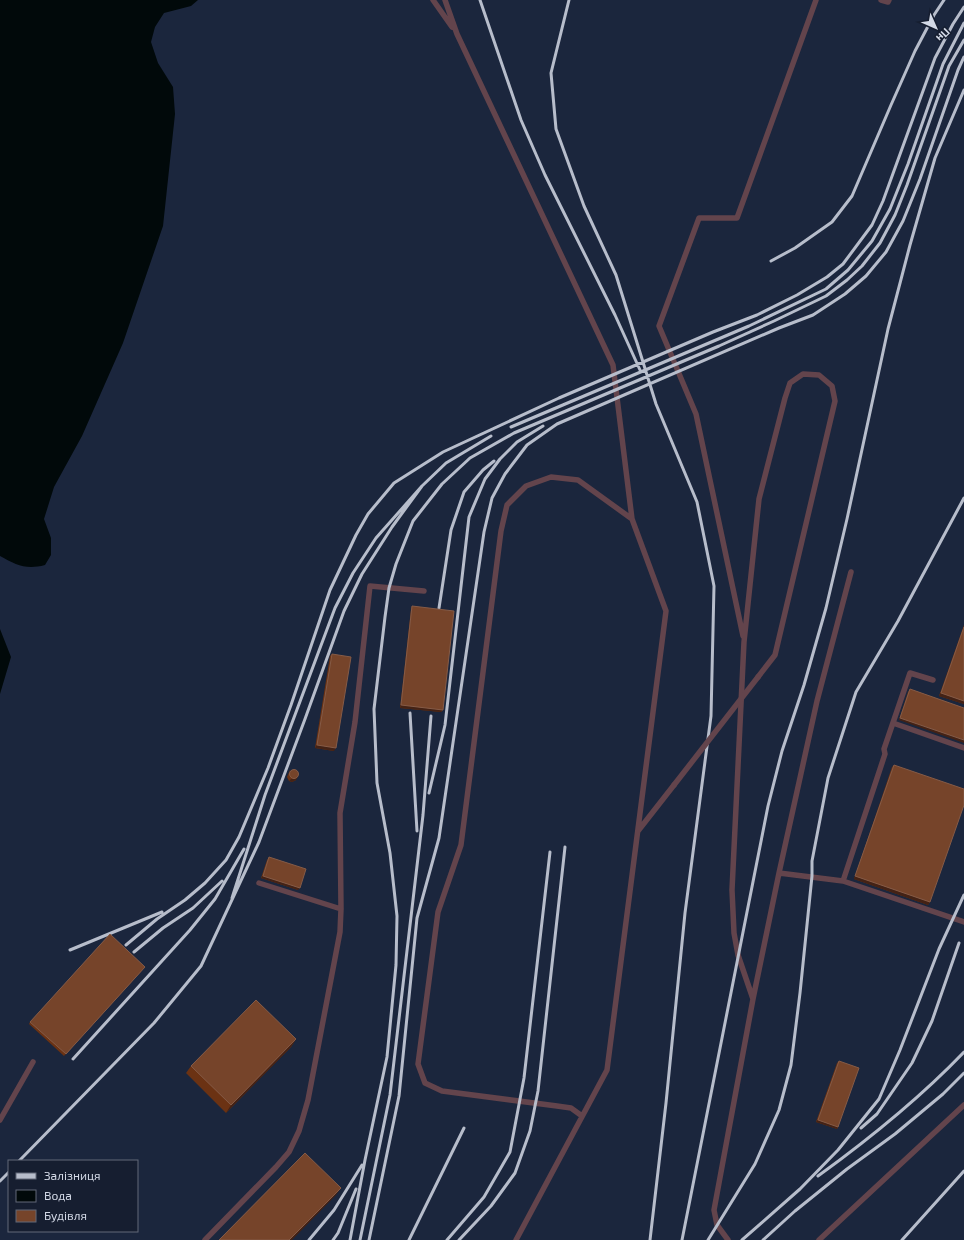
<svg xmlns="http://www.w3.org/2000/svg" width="964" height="1240" viewBox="0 0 964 1240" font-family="'Exo 2',sans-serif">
  <rect width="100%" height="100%" fill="#161e30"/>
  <!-- built -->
  <path fill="#1b263d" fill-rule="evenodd" d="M0 0H964V1240H0ZM9 1161H137V1231H9Z"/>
  <!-- water -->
  <path fill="#01090a" d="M0 0H198L191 6 164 13 155 27 151 42 158 63 173 87 175 114 163 226 123 343 82 436 54 487 44 519 51 538V555L45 565C26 570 16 565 0 556Z
    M0 629 11 657 0 694Z"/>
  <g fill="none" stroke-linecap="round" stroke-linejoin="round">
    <!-- service -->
    <path stroke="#63444c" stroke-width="5.5" d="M433 0 452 27
      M445 0 457 34 613 365 632 519 666 611 607 1070 516 1240
      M881 0 888 2 889 0
      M743 636 696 414 659 326 699 218H737L816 0
      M893 723 964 748
      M638 831 674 785
      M779 873 843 881 964 922
      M843 881 885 754 884 749 910 673 933 680
      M259 883 341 909
      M753 999 738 955 734 933 732 890 744 642 759 499 785 398 790 383 803 374 819 375 832 386 835 401 775 655 758 677
      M582 1116 571 1108 557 1106 442 1091 425 1083 418 1064 438 912 461 845 501 531 507 505 526 486 551 477 578 480 632 519
      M0 1120 33 1062
      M205 1240 276 1167 289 1152 299 1131 308 1100 340 932 341 909 340 813 355 722 370 586 424 591
      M728 1240 717 1225 714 1210 753 999 779 873 817 701 851 572
      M819 1240 964 1105"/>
    <!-- rail -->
    <path stroke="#b7bdcb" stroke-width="3" d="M480 0 521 120 545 175 615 315 640 370
      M569 0 551 73 556 129 584 206 616 275 656 404 697 502 714 586 711 716 685 913 666 1103 650 1240
      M771 261 795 248 832 222 852 196 891 105 915 51 934 15 944 0
      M511 427 749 326 826 289 848 270 872 241 890 209 908 164 943 64 964 23
      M422 486 446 463 491 436
      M439 608 451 530 464 492 483 470 494 461
      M410 713 417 831
      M429 793 445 725 469 517 485 479 500 459 517 442 543 426
      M126 945 157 919 185 900 205 883 226 860 239 837 268 768 291 705 330 590 356 535 368 514 394 483 443 452 559 398 713 332 757 315 797 295 827 277 843 264 872 225 883 201 935 58 953 24 964 7
      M70 950 162 912
      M134 952 163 928 193 908 222 881
      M73 1059 190 930 215 899 244 849
      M861 1128 877 1114 912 1063 932 1021 959 943
      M19 1161 154 1023 201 966 259 842 305 719 344 611 362 574 392 527 422 486 376 538 353 573 335 608 265 795 232 898
      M818 1176C869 1139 920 1098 964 1052
      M0 1181 9 1172
      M309 1240 334 1210 362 1165
      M333 1240 338 1233 356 1189
      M350 1240 365 1160 387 1057 396 965 397 916 390 853 377 783 374 709 385 617 389 588 396 564 413 521 442 484 470 458 514 433 719 346 774 321 826 296 847 280 862 266 880 243 895 215 907 185 949 66 964 40
      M360 1240 390 1095 423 815 431 716
      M369 1240 399 1096 417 918 439 838 484 532 492 498 505 474 527 445 557 424 779 328 813 315 845 294 866 276 886 252 903 221 920 179 958 70 964 57
      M409 1240 464 1128
      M447 1240 484 1197 510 1152 524 1078 550 852
      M459 1240 491 1206 515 1173 530 1131 538 1091 565 847
      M682 1240 768 806 782 751 804 685 826 608 847 519 888 329 910 245 935 158 964 90
      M708 1240 755 1164 779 1110 791 1065 800 993 812 876V861L828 778 856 692 898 621 964 498
      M742 1240 800 1189 838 1150 879 1099 900 1050 939 949 964 895
      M763 1240 795 1211 847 1169 895 1134 943 1094 964 1073
      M902 1240 964 1171"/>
    <!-- service-bridge -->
    <path stroke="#63444c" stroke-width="5.5" d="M674 785 758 677"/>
  </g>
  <!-- wall -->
  <path fill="#6b3213" d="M412 606 443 710 441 712 400 708 411 609Z
    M964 625V704L939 696Z
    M332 654 334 751 315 748 330 656Z
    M910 689 964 708 899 720 908 692Z
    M894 765 930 902 928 905 854 879 892 767Z
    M290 770 296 780 292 782 289 781 287 777Z
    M269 857 298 890 261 878 267 860Z
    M145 967 64 1056 29 1024 30 1022Z
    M296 1039 291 1047 226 1113 186 1073 191 1066Z
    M839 1061 838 1127 837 1129 816 1122 837 1063Z"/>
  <!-- shaded-wall -->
  <path fill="#442215" d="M941 693 964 701V704L939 696Z
    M401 705 443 710 441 712 400 708Z
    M900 718 964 740V743L899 720Z
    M317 745 336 748 334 751 315 748Z
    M298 777 296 780 292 782 289 781 291 779Z
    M263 876 300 888 298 890 261 878Z
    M855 876 930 902 928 905 854 879Z
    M145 967 143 969 64 1056 66 1054Z
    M296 1039 291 1047 226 1113 231 1105Z
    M818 1120 838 1127 837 1129 816 1122Z
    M341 1188 336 1195 292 1240H289Z"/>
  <!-- building -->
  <path fill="#76442a" stroke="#855b47" d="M412 606 454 611 443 710 401 705Z
    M964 627V701L941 693Z
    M332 654 351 657 336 748 317 745Z
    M910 689 964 708V740L900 718Z
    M894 765 964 789V805L930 902 855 876Z
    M289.5 774a4.5 4.5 0 1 1 9 0a4.5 4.5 0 1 1-9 0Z
    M269 857 306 869 300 888 263 876Z
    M110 934 145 967 66 1054 30 1022Z
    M256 1000 296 1039 231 1105 191 1066Z
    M839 1061 859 1068 838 1127 818 1120Z
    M305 1153 341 1188 289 1240H219Z"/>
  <!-- legend -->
  <rect x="8" y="1160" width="130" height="72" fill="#161e30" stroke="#626979"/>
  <rect x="16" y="1173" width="20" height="6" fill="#b7bdcb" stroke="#626979"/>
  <text x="44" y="1180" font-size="12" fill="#d3d9e6">Залізниця</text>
  <rect x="16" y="1190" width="20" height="12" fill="#01090a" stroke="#626979"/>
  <text x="44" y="1200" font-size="12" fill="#d3d9e6">Вода</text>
  <rect x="16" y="1210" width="20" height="12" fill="#76442a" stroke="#626979"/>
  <text x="44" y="1220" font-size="12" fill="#d3d9e6">Будівля</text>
  <!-- north arrow -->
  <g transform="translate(936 28) rotate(135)" stroke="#161e30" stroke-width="3" paint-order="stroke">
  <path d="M0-3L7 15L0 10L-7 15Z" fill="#d3d9e6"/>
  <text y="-6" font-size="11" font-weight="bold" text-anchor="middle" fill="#d3d9e6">Пн</text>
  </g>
</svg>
